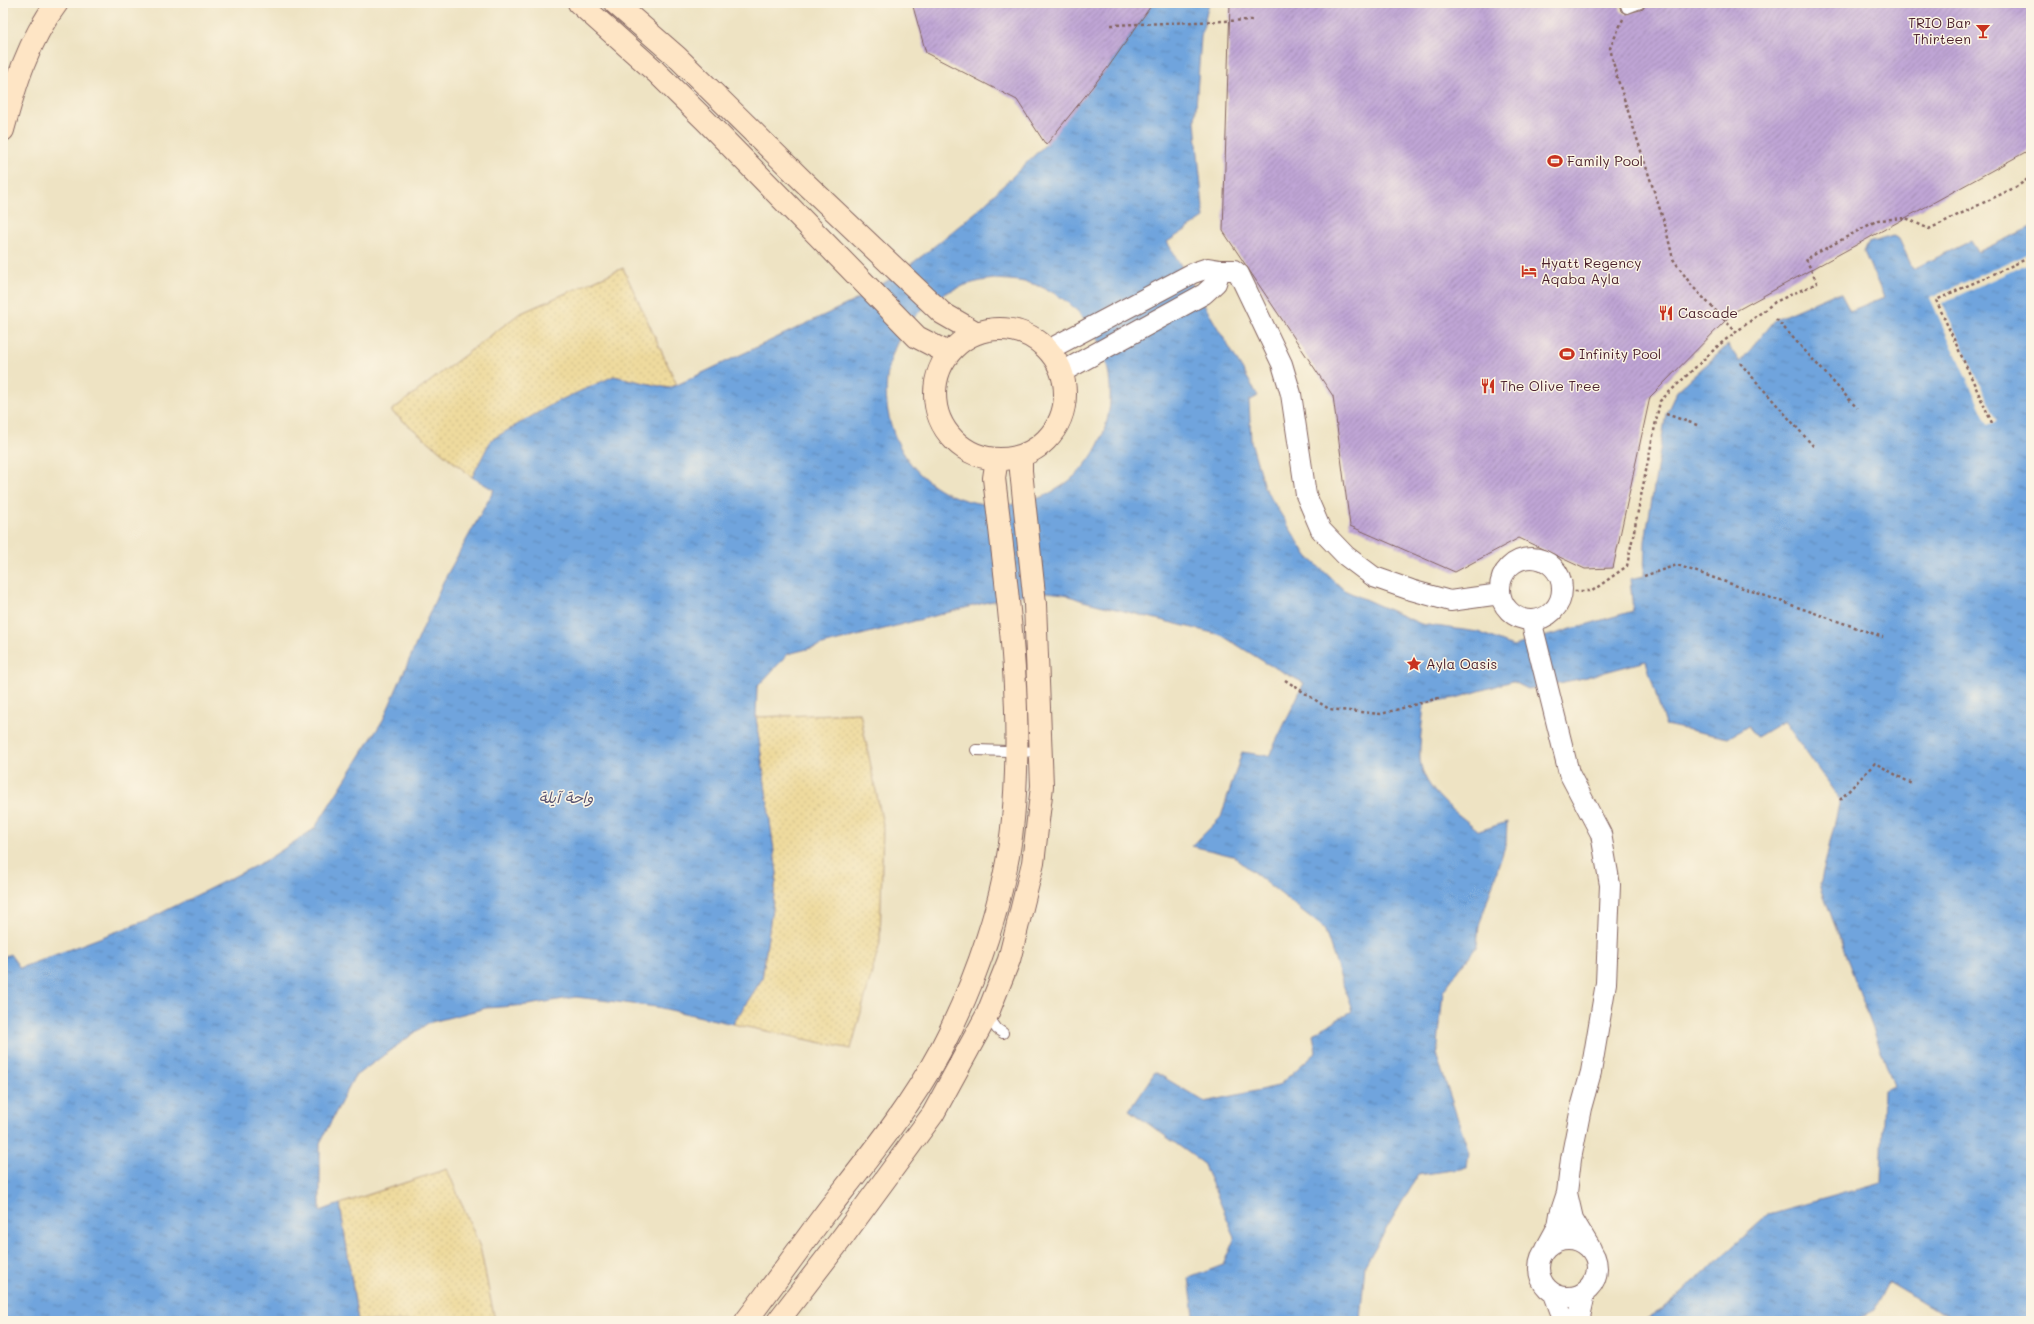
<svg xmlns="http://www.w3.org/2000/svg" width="2034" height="1324" viewBox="0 0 2034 1324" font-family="Mali,'Playpen Sans Arabic',sans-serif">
  <defs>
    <pattern id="sand-dots" width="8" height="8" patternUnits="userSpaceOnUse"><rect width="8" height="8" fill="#eeda9e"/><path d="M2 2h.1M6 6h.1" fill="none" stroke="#cebb88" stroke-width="1.8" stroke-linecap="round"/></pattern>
    <pattern id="water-ripples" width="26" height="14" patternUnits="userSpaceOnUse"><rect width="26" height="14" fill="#70a4dd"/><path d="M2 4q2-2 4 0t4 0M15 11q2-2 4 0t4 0" fill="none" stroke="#5e85b3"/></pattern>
    <pattern id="building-hatch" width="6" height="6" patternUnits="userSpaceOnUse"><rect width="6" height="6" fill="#c0a6d6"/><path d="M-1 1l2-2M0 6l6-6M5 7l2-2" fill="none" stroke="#9e87ae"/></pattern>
  </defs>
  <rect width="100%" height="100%" fill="#fcf5e5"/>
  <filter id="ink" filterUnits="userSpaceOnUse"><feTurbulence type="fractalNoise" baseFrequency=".025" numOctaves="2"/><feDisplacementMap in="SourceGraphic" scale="8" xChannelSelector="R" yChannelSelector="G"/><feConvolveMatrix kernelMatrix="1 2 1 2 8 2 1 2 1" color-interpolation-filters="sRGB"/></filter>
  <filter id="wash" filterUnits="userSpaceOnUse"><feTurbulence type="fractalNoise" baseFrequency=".012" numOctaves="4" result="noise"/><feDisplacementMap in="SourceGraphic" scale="16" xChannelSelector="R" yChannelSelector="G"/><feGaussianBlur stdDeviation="0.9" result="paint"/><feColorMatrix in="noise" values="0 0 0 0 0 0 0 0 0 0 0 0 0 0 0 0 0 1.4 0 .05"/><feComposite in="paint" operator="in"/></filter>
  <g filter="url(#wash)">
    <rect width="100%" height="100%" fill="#eee3c3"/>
    <!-- sand -->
    <path fill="url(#sand-dots)" stroke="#9c7c64" d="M623 268 677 385 668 388 613 376 472 477 391 411 519 314Z
      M860 713 883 825 880 943 851 1049 733 1024 762 979 777 874 756 717Z
      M447 1169 480 1247 495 1321H358L340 1204Z"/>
    <!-- water -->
    <path fill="url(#water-ripples)" stroke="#5d6284" fill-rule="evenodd" d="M1153 3H1209L1201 37 1195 122 1204 218 1167 242 1258 396 1249 401 1251 441 1264 487 1307 556 1344 590 1421 624 1478 632 1513 646 1633 611 1630 579 1644 576 1645 541 1666 414 1677 391 1728 345 1740 362 1776 319 1834 294H1841L1850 311 1884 297 1864 252 1868 243 1893 236 1899 239 1913 269 1971 241 1978 252 2031 227V1321H1954L1888 1282 1874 1310 1852 1321H1643L1662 1310 1769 1214 1881 1183 1884 1090 1894 1086 1820 885 1840 800 1784 721 1757 737 1748 726 1728 738 1665 725 1646 661 1579 679 1528 689 1512 681 1456 698 1424 703C1423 721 1419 741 1420 759 1423 791 1456 812 1479 831L1507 822 1506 843 1479 926 1477 946 1443 991 1437 1057 1469 1152 1467 1168 1418 1175 1365 1265 1360 1321H1185L1194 1316 1189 1278 1223 1265 1235 1237 1203 1163 1129 1110 1155 1072 1205 1102 1278 1086 1316 1052 1313 1034 1352 1011 1324 928 1233 856 1192 846 1221 817 1242 752 1269 756 1304 683 1266 663 1221 635 1083 601 1064 594 1047 592 1026 594 984 603 788 654 757 687 756 717 777 873 762 979 733 1024 657 1007 576 997 528 1005 486 1008 428 1023 354 1077 320 1143V1211L340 1204 358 1321H3V957L10 954 20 968 147 920 265 861 314 829 383 720 443 582 494 490 472 477 491 440 556 402 614 376 668 388 677 385 856 300 892 278 926 253 976 212 1045 145 1109 66ZM994 279C1012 280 1030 281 1046 289 1124 326 1133 438 1062 486 1044 498 1023 505 1001 505 859 505 840 297 994 279Z"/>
    <!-- pier -->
    <path fill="#eee3c3" d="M2031 252V262L1942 303 1997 421 1988 425 1930 298Z"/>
    <g id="blocks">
      <!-- building -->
      <path fill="url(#building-hatch)" d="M912 3H1153L1109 66 1046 145 1017 100 926 53Z
        M1230 3H1619L1621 11 1626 14 1643 9 1646 3H2031V149L1734 312 1650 397 1613 568 1585 569 1519 538 1455 572 1350 526 1333 396 1223 231Z"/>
    </g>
  </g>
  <g filter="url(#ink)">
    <use href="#blocks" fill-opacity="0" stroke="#836460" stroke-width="1"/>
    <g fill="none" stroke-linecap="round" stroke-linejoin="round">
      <!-- lane casing -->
      <g stroke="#836460" stroke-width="12">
        <path id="lane" d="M1625 3 1627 8 1640 3
          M976 750 1042 752
          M987 1015 997 1029 1003 1033"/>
      </g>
      <!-- street casing -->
      <g stroke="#836460" stroke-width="22">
        <path id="street" d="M1050 349 1193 273 1208 268 1220 270H1234L1239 274 1282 364 1291 394 1306 495 1321 530 1346 556 1374 577 1411 590 1450 601 1500 594
          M1062 372 1204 294 1216 283 1220 270
          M1500 589a31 31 0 1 1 62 0a31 31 0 1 1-62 0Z
          M1537 620 1533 628 1569 773 1601 834 1610 885 1606 983 1591 1072 1581 1108 1571 1159 1567 1193 1560 1214 1558 1226 1546 1248
          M1567 1193 1573 1219 1591 1249
          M1539 1268a29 29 0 1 1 58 0a29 29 0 1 1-58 0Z
          M1554 1294 1564 1321
          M1578 1321 1584 1294"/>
      </g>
      <!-- secondary casing -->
      <g stroke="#836460" stroke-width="24">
        <path id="secondary" d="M579 3 656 72 706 121 917 337 948 353
          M615 3 677 57 804 182 942 313 975 332
          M3 130C15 85 28 41 57 3
          M935 394a65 65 0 1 1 130 0a65 65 0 1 1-130 0Z
          M746 1321C775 1283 802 1244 831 1206 870 1156 910 1107 940 1051 976 982 1006 896 1013 819 1024 705 1007 590 994 478L997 459
          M778 1321 842 1238 933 1114 987 1015 1009 960 1015 936 1033 863 1042 786 1035 604 1021 471V456"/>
      </g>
      <!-- path -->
      <path stroke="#836460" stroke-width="2.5" stroke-dasharray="3 3" stroke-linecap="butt" d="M1623 19 1610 48 1616 74 1665 225 1673 259 1692 286 1736 332
        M1111 25 1252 20
        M1776 319 1857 408
        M1740 363 1814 447
        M1666 414 1700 426
        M1992 423 1936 300 2031 257
        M1644 576 1677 565 1883 637
        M1563 594 1573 591H1592L1627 566 1660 401 1720 344 1736 332 1775 302 1817 283 1806 259 1878 220 1906 218 1929 229 2016 187 2031 177
        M1285 680 1329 709 1381 714 1442 697
        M1840 800 1875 763 1914 785"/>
      <!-- lane -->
      <use href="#lane" stroke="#fff" stroke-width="10"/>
      <!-- street -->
      <use href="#street" stroke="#fff" stroke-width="20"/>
      <!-- secondary -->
      <use href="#secondary" stroke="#fee5c5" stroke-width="22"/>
    </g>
  </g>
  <!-- icons -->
  <defs>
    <g id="bar-bare" transform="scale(1.2)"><path d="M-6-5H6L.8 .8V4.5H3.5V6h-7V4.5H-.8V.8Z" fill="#c8321e" stroke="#fcf5e5" stroke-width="2.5" paint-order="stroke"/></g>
    <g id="stadium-bare" transform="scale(1.2)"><path d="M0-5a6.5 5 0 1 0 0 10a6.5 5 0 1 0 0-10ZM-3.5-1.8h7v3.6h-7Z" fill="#c8321e" stroke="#fcf5e5" stroke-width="2.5" paint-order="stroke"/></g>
    <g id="hotel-bare" transform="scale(1.2)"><path d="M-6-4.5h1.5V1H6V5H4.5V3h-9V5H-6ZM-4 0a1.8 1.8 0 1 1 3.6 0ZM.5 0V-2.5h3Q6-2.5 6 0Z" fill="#c8321e" stroke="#fcf5e5" stroke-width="2.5" paint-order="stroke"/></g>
    <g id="restaurant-bare" transform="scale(1.2)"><path d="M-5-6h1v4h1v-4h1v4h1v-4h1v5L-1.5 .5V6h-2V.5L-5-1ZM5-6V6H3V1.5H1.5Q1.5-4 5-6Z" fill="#c8321e" stroke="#fcf5e5" stroke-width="2.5" paint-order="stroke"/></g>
    <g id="sight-bare" transform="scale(1.2)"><path d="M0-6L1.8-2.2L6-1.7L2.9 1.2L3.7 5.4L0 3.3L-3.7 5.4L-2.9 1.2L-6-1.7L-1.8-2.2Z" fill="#c8321e" stroke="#fcf5e5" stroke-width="2.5" paint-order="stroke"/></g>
  </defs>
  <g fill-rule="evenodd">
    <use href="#bar-bare" x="1983" y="31"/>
    <use href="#stadium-bare" x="1555" y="161"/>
    <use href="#hotel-bare" x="1529" y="271"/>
    <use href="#restaurant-bare" x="1666" y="313"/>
    <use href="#stadium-bare" x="1567" y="354"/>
    <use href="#restaurant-bare" x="1488" y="386"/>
    <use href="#sight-bare" x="1414" y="664"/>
  </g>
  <g text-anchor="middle" stroke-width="3" stroke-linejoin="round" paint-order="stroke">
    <!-- poi labels -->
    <g font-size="14" fill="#4a1f2b" stroke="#fcf5e5" text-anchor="start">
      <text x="1971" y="28" text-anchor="end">TRIO Bar<tspan x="1971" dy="16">Thirteen</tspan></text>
      <text x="1567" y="166">Family Pool</text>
      <text x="1541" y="268">Hyatt Regency<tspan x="1541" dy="16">Aqaba Ayla</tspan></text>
      <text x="1678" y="318">Cascade</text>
      <text x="1579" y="359">Infinity Pool</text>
      <text x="1500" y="391">The Olive Tree</text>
      <text x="1426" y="669">Ayla Oasis</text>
    </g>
    <!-- water labels -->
    <g font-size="15" font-style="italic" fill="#595472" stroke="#fcf5e5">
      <text x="566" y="803">واحة آيلة</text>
    </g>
  </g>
  <!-- margin -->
  <rect width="2034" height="1324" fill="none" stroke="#fcf5e5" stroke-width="16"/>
</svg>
